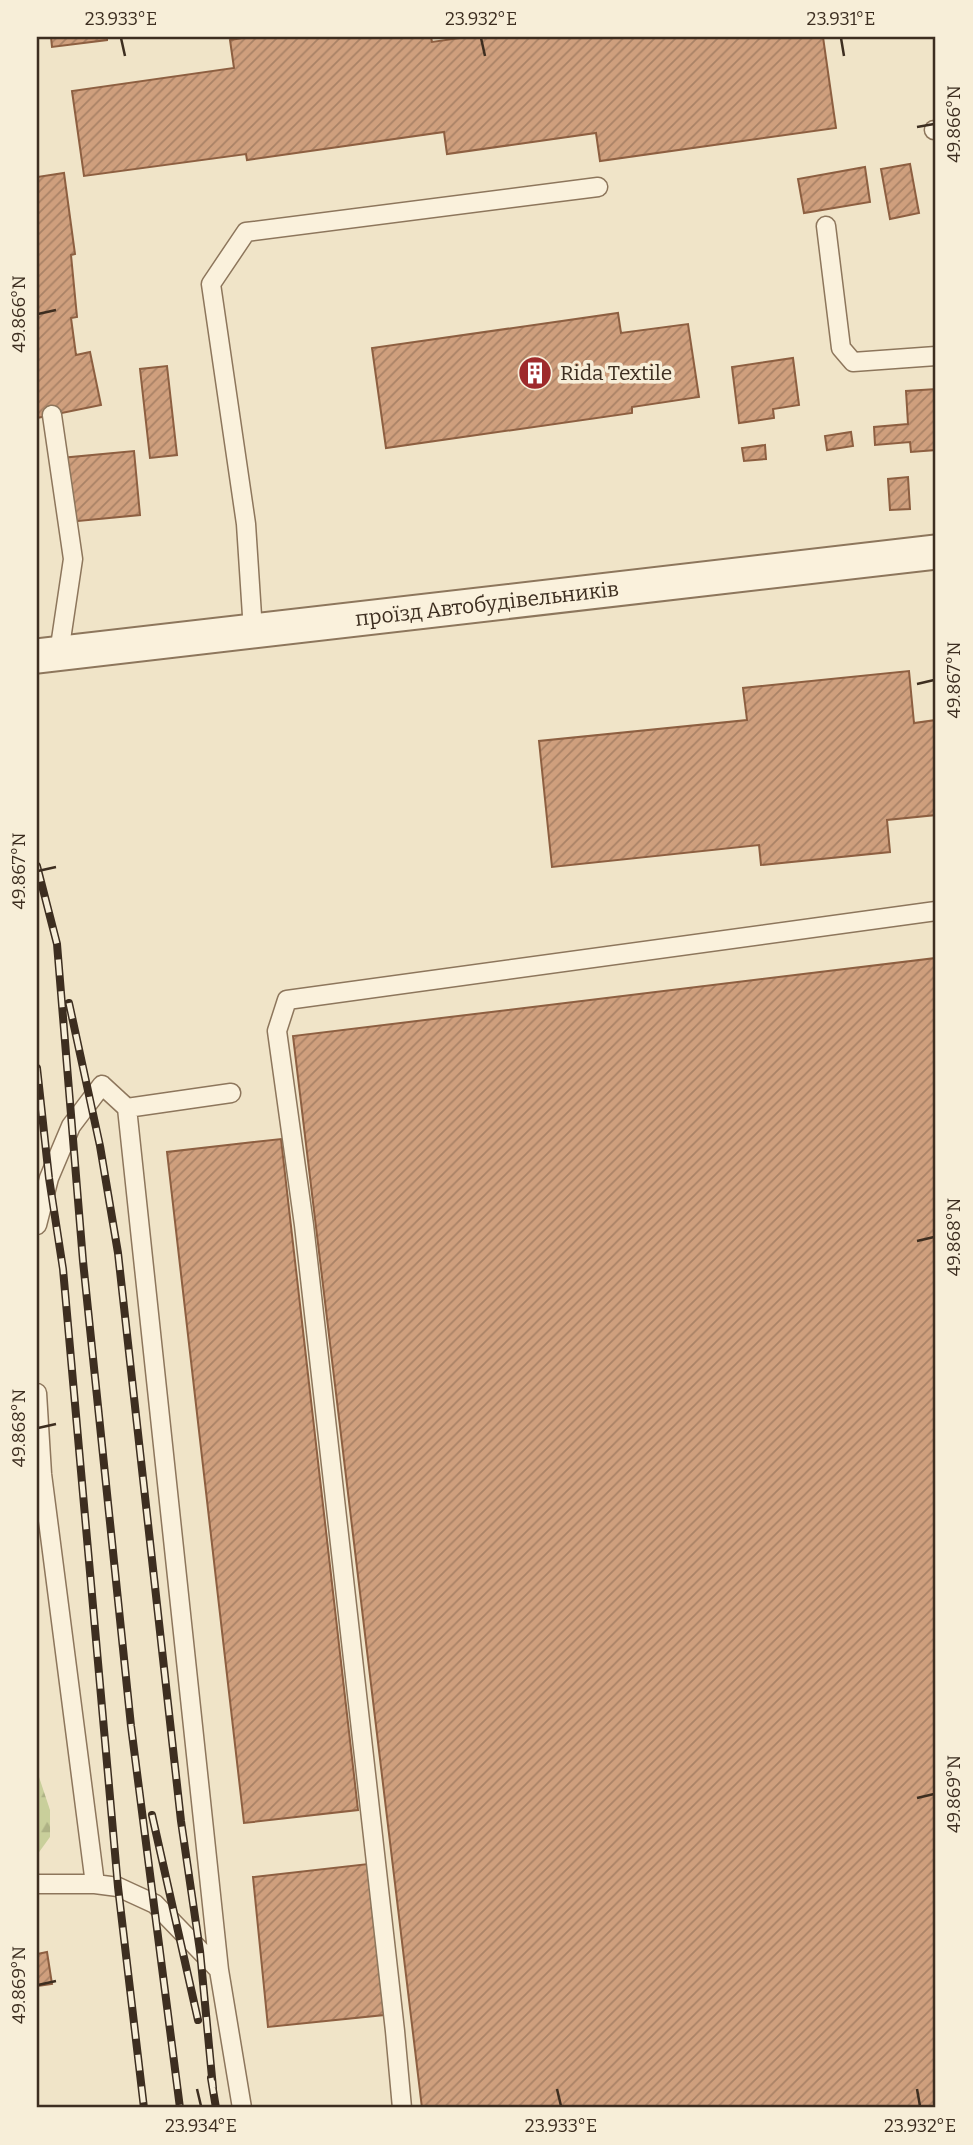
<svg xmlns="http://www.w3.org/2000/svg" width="973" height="2145" viewBox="0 0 973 2145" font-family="Bitter,serif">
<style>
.forest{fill:url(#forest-firs)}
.building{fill:url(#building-hatch);stroke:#8d5f41;stroke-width:2}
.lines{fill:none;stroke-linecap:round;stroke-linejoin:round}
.lane-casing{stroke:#8d765c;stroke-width:21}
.street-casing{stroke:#8d765c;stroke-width:37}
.lane{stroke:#faf1dc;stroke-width:18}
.street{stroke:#faf1dc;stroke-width:33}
.rail-casing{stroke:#3d2e20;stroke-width:8}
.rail{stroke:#f7eed8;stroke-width:5;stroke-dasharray:16;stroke-linecap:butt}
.ticks{fill:none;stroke:#3d2e20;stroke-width:2.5}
.labels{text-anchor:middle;stroke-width:7;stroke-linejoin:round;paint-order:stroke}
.poi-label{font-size:21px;fill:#3d2e20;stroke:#f7eed8;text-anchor:start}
.street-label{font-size:21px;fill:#3d2e20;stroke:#f7eed8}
.neatline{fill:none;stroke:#3d2e20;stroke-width:2.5}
.ticks-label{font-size:18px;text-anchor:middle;fill:#3d2e20}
</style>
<defs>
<pattern id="forest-firs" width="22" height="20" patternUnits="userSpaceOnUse" patternTransform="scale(1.75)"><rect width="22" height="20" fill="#c9cf9b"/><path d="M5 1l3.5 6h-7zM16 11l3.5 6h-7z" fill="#aeb285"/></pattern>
<pattern id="building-hatch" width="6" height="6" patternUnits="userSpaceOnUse" patternTransform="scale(1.75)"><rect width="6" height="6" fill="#cf9f7d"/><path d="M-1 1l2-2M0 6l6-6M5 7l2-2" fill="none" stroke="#a98266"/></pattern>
</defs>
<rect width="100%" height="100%" fill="#f0e4c8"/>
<path class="forest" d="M 37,1771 L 50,1810 L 50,1837 L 37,1855 Z"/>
<path class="building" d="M 51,37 L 107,37 L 107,40 L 52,47 Z
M 249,37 L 431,37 L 432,42 L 467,37 L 823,37 L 836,128 L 600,161 L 596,133 L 447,154 L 444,132 L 247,160 L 246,154 L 84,176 L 72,91 L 234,68 L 230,40 Z
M 910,164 L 919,213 L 890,219 L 881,169 Z
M 865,167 L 870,202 L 804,213 L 798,179 Z
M 64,173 L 75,254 L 71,255 L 77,317 L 71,318 L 76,355 L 90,352 L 101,405 L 37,418 L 37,177 Z
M 618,313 L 621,333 L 688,324 L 699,397 L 632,407 L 632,413 L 386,448 L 372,348 Z
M 793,358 L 799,405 L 773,409 L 774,418 L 739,423 L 732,367 Z
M 167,366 L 177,455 L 150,458 L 140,369 Z
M 936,389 L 936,450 L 911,452 L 910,442 L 875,445 L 874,427 L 908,424 L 906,391 Z
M 851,432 L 853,446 L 827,450 L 825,436 Z
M 765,445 L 766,459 L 744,461 L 742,448 Z
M 134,451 L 140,515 L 68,522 L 61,458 Z
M 908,477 L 910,509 L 890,510 L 888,479 Z
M 909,671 L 914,723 L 936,720 L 936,815 L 887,820 L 890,852 L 761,865 L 759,845 L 552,867 L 539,741 L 747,720 L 743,688 Z
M 936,958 L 936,2108 L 422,2108 L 293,1036 Z
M 281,1139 L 358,1810 L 244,1823 L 167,1152 Z
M 368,1864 L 384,2015 L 268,2027 L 253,1877 Z
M 47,1952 L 52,1984 L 37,1986 L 37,1954 Z"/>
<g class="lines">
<g class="lane-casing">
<path id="lane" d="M 934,130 L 936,130
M 826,226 L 841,348 L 853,362 L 936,356
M 52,415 L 73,559 L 59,653
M 253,631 L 246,524 L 211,284 L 246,232 L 598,187
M 127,1108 L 219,1970
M 37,1225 L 49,1178 L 71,1126 L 102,1085 L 127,1108 L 231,1093
M 37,1393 L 42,1474 L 95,1884 L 118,1887 L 155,1904 L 219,1970 L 242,2108
M 37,1884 L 95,1884
M 402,2108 L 395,2031 L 304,1225 L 277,1031 L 287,1000 L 936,911"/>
</g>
<g class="street-casing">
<g id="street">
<path id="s1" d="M 37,656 L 936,552"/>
</g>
</g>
<use href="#lane" class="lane"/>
<use href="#street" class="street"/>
<g class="rail-casing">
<path id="rail" d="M 37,866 L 57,944 L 83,1261 L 131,1726 L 180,2108
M 69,1003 L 100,1146 L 118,1253 L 181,1821 L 200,1951 L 213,2088
M 37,1068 L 49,1178 L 63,1269 L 118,1887 L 144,2108
M 152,1815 L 198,2020
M 211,2078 L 216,2108"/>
</g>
<use href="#rail" class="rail"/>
</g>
<path class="ticks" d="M 121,38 L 125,56M 481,38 L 485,56M 841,38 L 844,56M 917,127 L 934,124M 38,314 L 56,310M 917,684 L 934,680M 38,871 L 56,867M 917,1241 L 934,1237M 38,1428 L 56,1424M 917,1798 L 934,1794M 38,1985 L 56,1981M 197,2089 L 201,2106M 557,2089 L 561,2106M 917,2089 L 920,2106"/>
<defs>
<g id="building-disc" transform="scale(1.75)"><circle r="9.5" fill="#9e2a2b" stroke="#f7eed8"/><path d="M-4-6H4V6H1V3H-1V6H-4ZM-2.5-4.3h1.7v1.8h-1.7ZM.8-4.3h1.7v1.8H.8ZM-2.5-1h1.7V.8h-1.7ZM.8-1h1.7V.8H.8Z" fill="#fff"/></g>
</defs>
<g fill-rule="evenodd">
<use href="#building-disc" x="535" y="373"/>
</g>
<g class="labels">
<g class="poi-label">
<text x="560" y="380">Rida Textile</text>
</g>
<g class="street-label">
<text dy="7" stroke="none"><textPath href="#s1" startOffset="453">проїзд Автобудівельників</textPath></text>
</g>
</g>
<rect width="973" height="2145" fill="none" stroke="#f7eed8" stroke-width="77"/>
<rect x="38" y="38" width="896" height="2068" class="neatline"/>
<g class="ticks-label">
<text x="121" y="25">23.933°E</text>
<text x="481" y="25">23.932°E</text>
<text x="841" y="25">23.931°E</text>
<text transform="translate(954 124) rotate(-90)" y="6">49.866°N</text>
<text transform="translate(19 314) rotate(-90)" y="6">49.866°N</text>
<text transform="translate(954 680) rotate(-90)" y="6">49.867°N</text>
<text transform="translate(19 871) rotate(-90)" y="6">49.867°N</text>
<text transform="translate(954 1237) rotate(-90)" y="6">49.868°N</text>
<text transform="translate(19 1428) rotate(-90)" y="6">49.868°N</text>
<text transform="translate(954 1794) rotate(-90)" y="6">49.869°N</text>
<text transform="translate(19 1985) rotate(-90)" y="6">49.869°N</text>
<text x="201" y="2132">23.934°E</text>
<text x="561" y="2132">23.933°E</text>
<text x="920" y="2132">23.932°E</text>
</g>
</svg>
